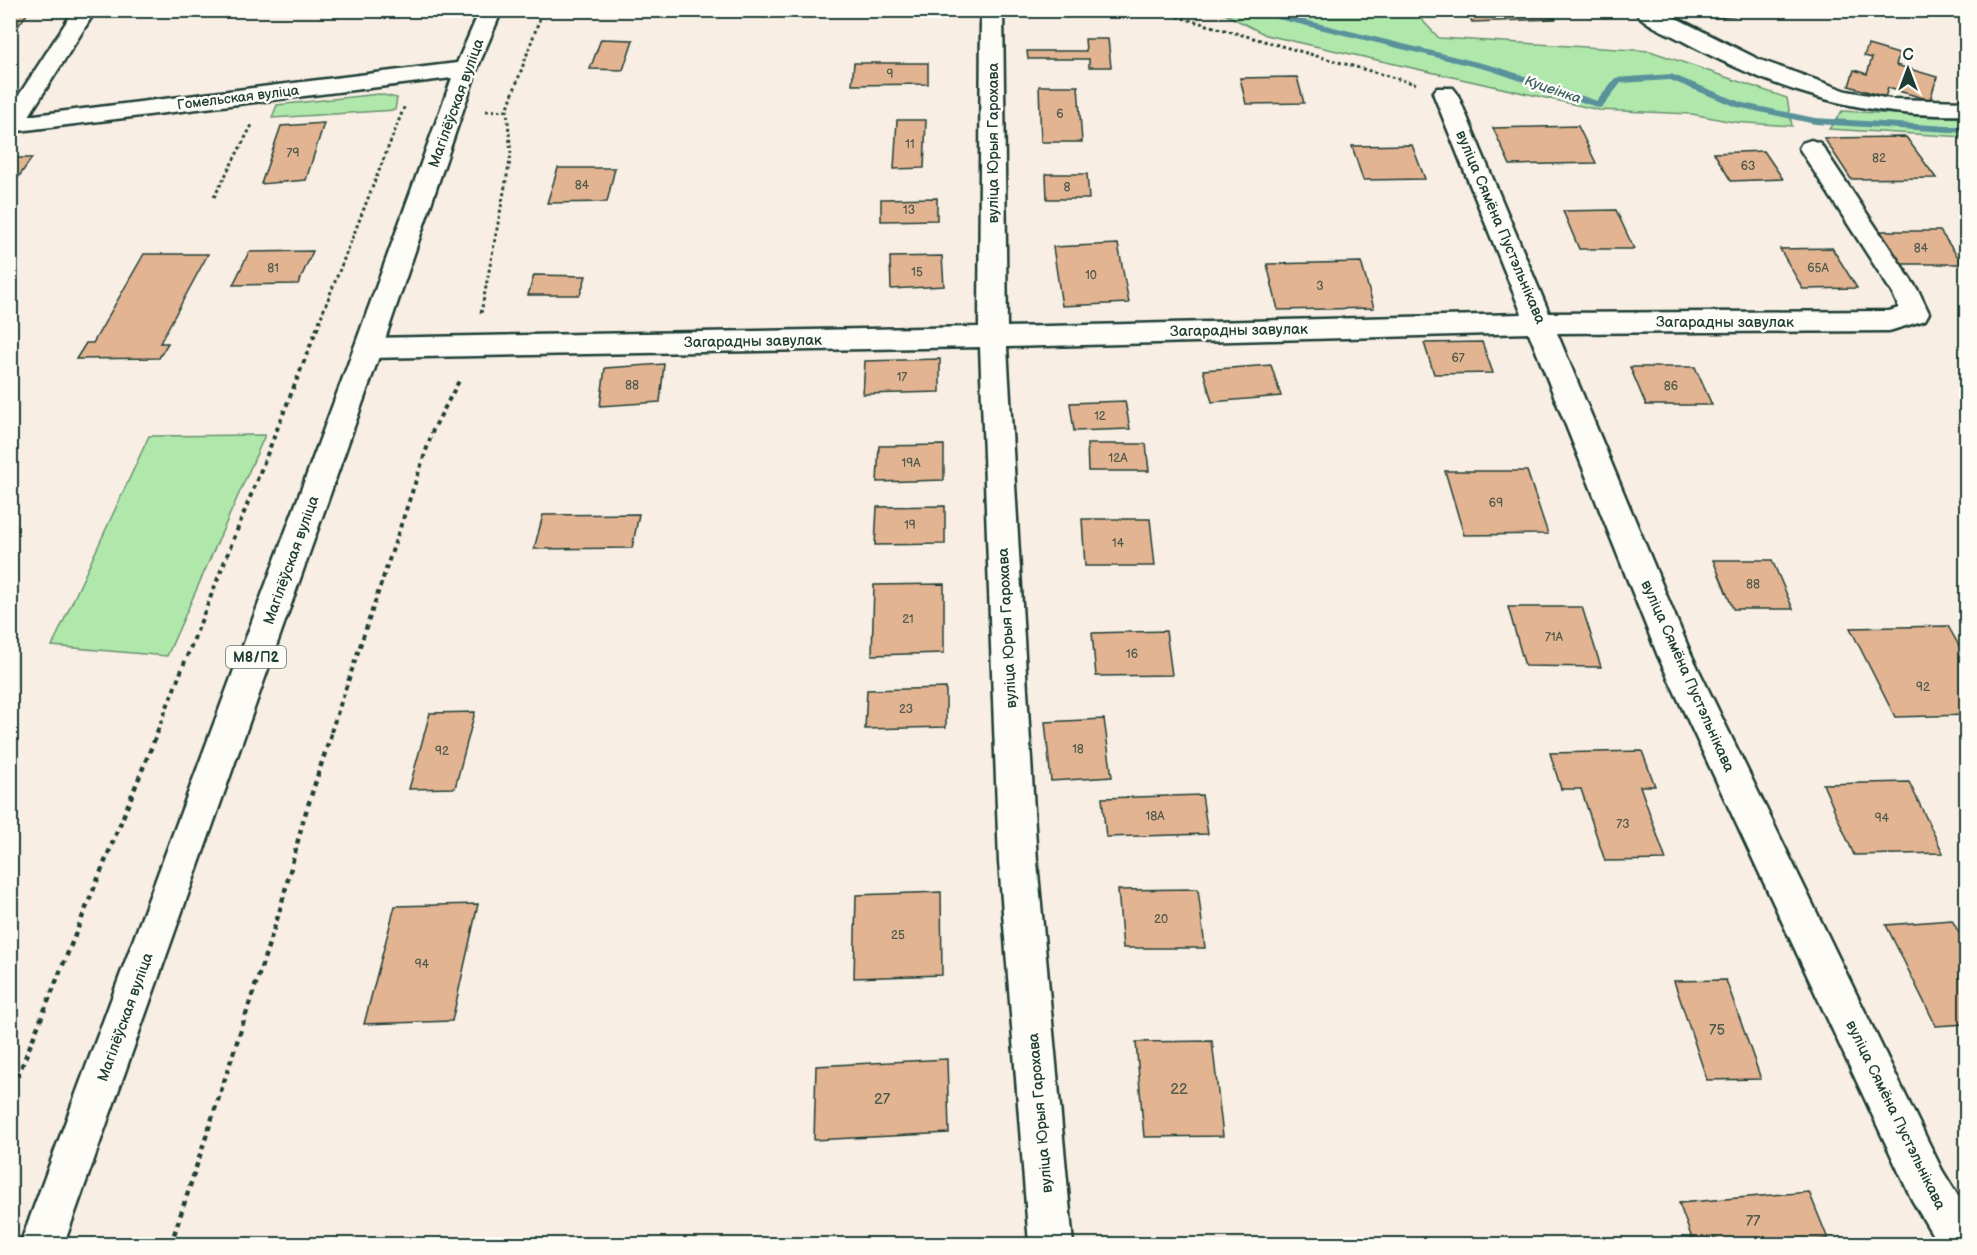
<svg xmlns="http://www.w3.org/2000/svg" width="1977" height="1255" viewBox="0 0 1977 1255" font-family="'Balsamiq Sans',sans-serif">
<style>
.green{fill:#b0e8ac;stroke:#689270;stroke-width:1.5}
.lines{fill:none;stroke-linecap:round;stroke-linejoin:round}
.stream{fill:#5a929c;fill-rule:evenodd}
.building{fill:#e2b492;stroke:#1f3d34;stroke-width:1.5}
.minor-casing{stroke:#1f3d34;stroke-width:5}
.major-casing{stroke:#1f3d34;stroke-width:5}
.path-far2{stroke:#1f3d34;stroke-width:3;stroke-dasharray:3 3;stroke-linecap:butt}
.path-far1{stroke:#1f3d34;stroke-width:4;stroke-dasharray:4.5 4.5;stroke-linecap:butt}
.path{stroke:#1f3d34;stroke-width:4.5;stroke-dasharray:5 5;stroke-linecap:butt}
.minor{fill:#fdfcf7;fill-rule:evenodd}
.major{fill:#fdfcf7;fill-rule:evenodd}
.labels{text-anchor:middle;stroke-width:5;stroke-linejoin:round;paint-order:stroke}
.number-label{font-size:12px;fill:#505b4c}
.far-water-label{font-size:14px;font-style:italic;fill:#386060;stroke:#fdfcf7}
.far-street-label{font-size:14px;fill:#1f3d34;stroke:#fdfcf7}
.shield{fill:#fdfcf7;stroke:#62766e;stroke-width:1.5}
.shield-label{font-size:14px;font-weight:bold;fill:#1f3d34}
.street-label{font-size:15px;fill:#1f3d34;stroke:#fdfcf7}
.near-number-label{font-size:15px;fill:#505b4c}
</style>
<rect width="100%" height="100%" fill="#f8eee3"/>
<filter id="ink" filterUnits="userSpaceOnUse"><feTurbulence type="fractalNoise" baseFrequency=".0167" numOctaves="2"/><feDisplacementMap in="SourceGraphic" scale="12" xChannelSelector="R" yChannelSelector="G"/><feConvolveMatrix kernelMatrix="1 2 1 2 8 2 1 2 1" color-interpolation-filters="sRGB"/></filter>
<g filter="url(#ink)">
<path class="green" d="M 1219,11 L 1382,11 L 1417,15 L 1439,38 L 1650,51 L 1787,98 L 1792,126 L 1733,122 L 1692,114 L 1599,110 L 1266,35 Z
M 379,94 L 397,98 L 395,110 L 272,118 L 277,105 Z
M 1842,111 L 1966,118 L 1966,137 L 1829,129 Z
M 265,435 L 167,656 L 52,646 L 149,436 Z"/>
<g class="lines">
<path class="stream" d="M 1269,10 L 1278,10 L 1280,14 L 1498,67 L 1597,101 L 1615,78 L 1671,74 L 1743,103 L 1815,118 L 1966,127 L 1966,133 L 1815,124 L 1737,107 L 1670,80 L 1621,83 L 1602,107 L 1599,108 L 1492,71 L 1274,18 Z"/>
</g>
<path class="building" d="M 10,10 L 30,10 L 12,34 L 10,34 Z
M 1466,10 L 1550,10 L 1555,19 L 1472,22 Z
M 1707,10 L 1755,10 L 1757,13 L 1713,18 Z
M 601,39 L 633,40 L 623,70 L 590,69 Z
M 1085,39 L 1108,39 L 1111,67 L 1089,67 L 1089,59 L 1028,59 L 1027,51 L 1086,51 Z
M 1868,45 L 1899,54 L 1896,65 L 1937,77 L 1930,100 L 1888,88 L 1885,97 L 1849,86 L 1854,70 L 1867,74 L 1872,58 L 1864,56 Z
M 854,63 L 928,63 L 928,84 L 852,85 Z
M 1297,77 L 1304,103 L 1246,104 L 1240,78 Z
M 1039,86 L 1078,86 L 1082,142 L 1041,142 Z
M 897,120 L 926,120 L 924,168 L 894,169 Z
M 324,123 L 306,180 L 261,184 L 281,126 Z
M 1578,126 L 1596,163 L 1510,165 L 1493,128 Z
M 1906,137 L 1936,178 L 1851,179 L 1824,138 Z
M 1412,145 L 1425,179 L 1363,180 L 1352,146 Z
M 1764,151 L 1783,179 L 1731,181 L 1714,153 Z
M 10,158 L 32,158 L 13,185 L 10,185 Z
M 558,168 L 615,168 L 607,202 L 547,203 Z
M 1046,174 L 1087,174 L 1089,199 L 1047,199 Z
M 937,198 L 937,220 L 881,221 L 881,199 Z
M 1616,210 L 1634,249 L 1579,249 L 1563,211 Z
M 1880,231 L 1940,231 L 1963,264 L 1902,264 Z
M 1118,244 L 1129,303 L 1062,306 L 1053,247 Z
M 1832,248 L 1857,288 L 1803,289 L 1780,249 Z
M 313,251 L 298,284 L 233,285 L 249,252 Z
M 144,254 L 208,254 L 160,343 L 168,343 L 159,358 L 76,359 L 86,343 L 93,343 Z
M 942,256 L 944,286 L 891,289 L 890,257 Z
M 1361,262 L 1374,308 L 1278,310 L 1267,264 Z
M 534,275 L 586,276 L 580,295 L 528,295 Z
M 1482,342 L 1493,373 L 1434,374 L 1424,343 Z
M 940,359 L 940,392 L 863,394 L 865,361 Z
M 664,364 L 660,402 L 600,406 L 605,368 Z
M 1271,365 L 1281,396 L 1212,402 L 1203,370 Z
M 1630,367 L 1695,367 L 1712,405 L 1646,405 Z
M 1125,401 L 1130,429 L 1074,431 L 1070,403 Z
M 1087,444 L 1146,444 L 1149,471 L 1088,471 Z
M 944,445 L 944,480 L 877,482 L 879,446 Z
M 1445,471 L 1527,471 L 1548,534 L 1464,535 Z
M 945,506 L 945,544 L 875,545 L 877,507 Z
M 639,514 L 632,548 L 534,549 L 543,515 Z
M 1082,519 L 1150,519 L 1155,566 L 1085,566 Z
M 1713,560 L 1772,560 L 1793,609 L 1733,609 Z
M 944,584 L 944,653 L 872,655 L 874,585 Z
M 1508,607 L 1582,607 L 1601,667 L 1525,666 Z
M 1948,626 L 1966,658 L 1966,715 L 1895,717 L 1850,628 Z
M 1166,631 L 1172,675 L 1096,676 L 1092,633 Z
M 946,688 L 946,727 L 865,729 L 867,690 Z
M 475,712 L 455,788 L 409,789 L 430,713 Z
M 1104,719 L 1112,777 L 1051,781 L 1045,722 Z
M 1642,751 L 1655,786 L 1640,786 L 1666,860 L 1605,861 L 1581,789 L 1561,789 L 1550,753 Z
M 1909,782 L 1943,853 L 1854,855 L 1823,784 Z
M 1202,795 L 1208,834 L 1106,837 L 1102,798 Z
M 1198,889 L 1205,948 L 1123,948 L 1118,890 Z
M 941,892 L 942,975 L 854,978 L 856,895 Z
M 478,904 L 452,1021 L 364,1024 L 395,906 Z
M 1952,920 L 1966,946 L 1966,1024 L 1936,1026 L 1886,925 Z
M 1726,980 L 1761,1079 L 1707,1080 L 1674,981 Z
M 1212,1041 L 1223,1136 L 1144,1137 L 1136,1042 Z
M 947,1059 L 949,1133 L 814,1140 L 816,1066 Z
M 1809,1192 L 1828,1239 L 1769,1244 L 1694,1244 L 1679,1203 Z"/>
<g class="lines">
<g class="minor-casing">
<path id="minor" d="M 74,10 L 96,10 L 20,130 L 10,132 L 10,109 Z
M 981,10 L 1003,10 L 1007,327 L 1522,314 L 1433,93 L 1437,88 L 1453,88 L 1457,93 L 1549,313 L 1889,311 L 1899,308 L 1893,294 L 1799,148 L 1802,143 L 1811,140 L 1820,143 L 1919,292 L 1929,313 L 1925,320 L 1889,331 L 1557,333 L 1691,654 L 1942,1170 L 1966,1209 L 1966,1244 L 1938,1244 L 1912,1200 L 1658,656 L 1529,333 L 1007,347 L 1037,862 L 1073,1244 L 1029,1244 L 999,862 L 980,347 L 368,358 L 358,355 L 354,348 L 358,341 L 368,338 L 979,327 Z
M 1634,10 L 1660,10 L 1760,60 L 1847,91 L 1890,99 L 1966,101 L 1966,115 C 1860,118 1773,90 1679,39 C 1666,32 1643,24 1634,10 Z"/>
</g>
<g class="major-casing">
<path id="major" d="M 480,10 L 502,10 L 477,69 L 382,348 L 64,1244 L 20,1244 L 354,348 L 452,78 L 10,132 L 10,118 L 457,63 Z"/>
</g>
<path class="path-far2" d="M 1154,10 L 1416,84
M 486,111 L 507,110
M 214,197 L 252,125
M 481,313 L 511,155 L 507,110 L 540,18 L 548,10
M 319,322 L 405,105"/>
<path class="path-far1" d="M 157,732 L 320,321
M 331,732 L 433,430 L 460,379"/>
<path class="path" d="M 10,1095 L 158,731
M 171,1244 L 280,910 L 303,821 L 332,731"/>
<use href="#minor" class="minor"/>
<use href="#major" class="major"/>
</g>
</g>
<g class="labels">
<g class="number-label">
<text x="890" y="78">9</text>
<text x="1060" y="118">6</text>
<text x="910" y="148">11</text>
<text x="293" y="157">79</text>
<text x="1879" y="162">82</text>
<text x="1748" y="170">63</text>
<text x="582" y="189">84</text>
<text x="1067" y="191">8</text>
<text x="909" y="214">13</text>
<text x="1921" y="252">84</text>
<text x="273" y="272">81</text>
<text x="1818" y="272">65А</text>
<text x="917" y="276">15</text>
<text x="1091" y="279">10</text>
<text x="1320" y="290">3</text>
<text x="1458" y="362">67</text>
<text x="902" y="381">17</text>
<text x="632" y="389">88</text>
<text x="1671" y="390">86</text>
<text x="1100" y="420">12</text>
<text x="1118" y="462">12А</text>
<text x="911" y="467">19А</text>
<text x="1496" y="507">69</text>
<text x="910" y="529">19</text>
<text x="1118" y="547">14</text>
<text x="1753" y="588">88</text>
<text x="908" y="623">21</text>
<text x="1554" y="641">71А</text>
<text x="1132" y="658">16</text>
<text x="1923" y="691">92</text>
<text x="906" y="713">23</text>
<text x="1078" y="753">18</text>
<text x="442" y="755">92</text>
<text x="1155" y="820">18А</text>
<text x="1882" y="822">94</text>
<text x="1623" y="828">73</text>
<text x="1161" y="923">20</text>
<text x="898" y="939">25</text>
<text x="422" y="968">94</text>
</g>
<g class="far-water-label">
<text transform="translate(1553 89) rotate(19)" y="5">Куцеінка</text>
</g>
<g class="far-street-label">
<text transform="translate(238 97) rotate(-7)" y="5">Гомельская вуліца</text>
</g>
<rect class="shield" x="226" y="646" width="60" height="22" rx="4.5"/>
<g class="shield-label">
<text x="256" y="662">М8/П2</text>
</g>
<g class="street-label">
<text transform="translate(456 103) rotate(-70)" y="5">Магілёўская вуліца</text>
<text transform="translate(993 143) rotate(-90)" y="5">вуліца Юрыя Гарохава</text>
<text transform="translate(1501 227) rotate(67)" y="5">вуліца Сямёна Пустэльнікава</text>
<text x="1725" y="327">Загарадны завулак</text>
<text transform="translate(1239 330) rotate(-1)" y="5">Загарадны завулак</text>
<text transform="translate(753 341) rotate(-1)" y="5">Загарадны завулак</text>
<text transform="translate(291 560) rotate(-70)" y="5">Магілёўская вуліца</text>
<text transform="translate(1007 628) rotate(-93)" y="5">вуліца Юрыя Гарохава</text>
<text transform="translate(1688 676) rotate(66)" y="5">вуліца Сямёна Пустэльнікава</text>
<text transform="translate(125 1017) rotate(-70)" y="5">Магілёўская вуліца</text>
<text transform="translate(1040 1113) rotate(-95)" y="5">вуліца Юрыя Гарохава</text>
<text transform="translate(1896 1115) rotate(64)" y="5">вуліца Сямёна Пустэльнікава</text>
</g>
<g class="near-number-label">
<text x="1717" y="1035">75</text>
<text x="1179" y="1094">22</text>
<text x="882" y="1104">27</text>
<text x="1753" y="1226">77</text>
</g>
</g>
<rect width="1977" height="1255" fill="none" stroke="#fdfcf7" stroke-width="36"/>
<rect x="18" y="18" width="1941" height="1219" fill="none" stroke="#1f3d34" stroke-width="2" filter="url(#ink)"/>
<g transform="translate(1908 69)" stroke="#fdfcf7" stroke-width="4.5" paint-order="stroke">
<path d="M0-4.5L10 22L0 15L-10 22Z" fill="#1f3d34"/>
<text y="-9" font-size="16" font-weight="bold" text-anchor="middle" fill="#1f3d34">С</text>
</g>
</svg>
